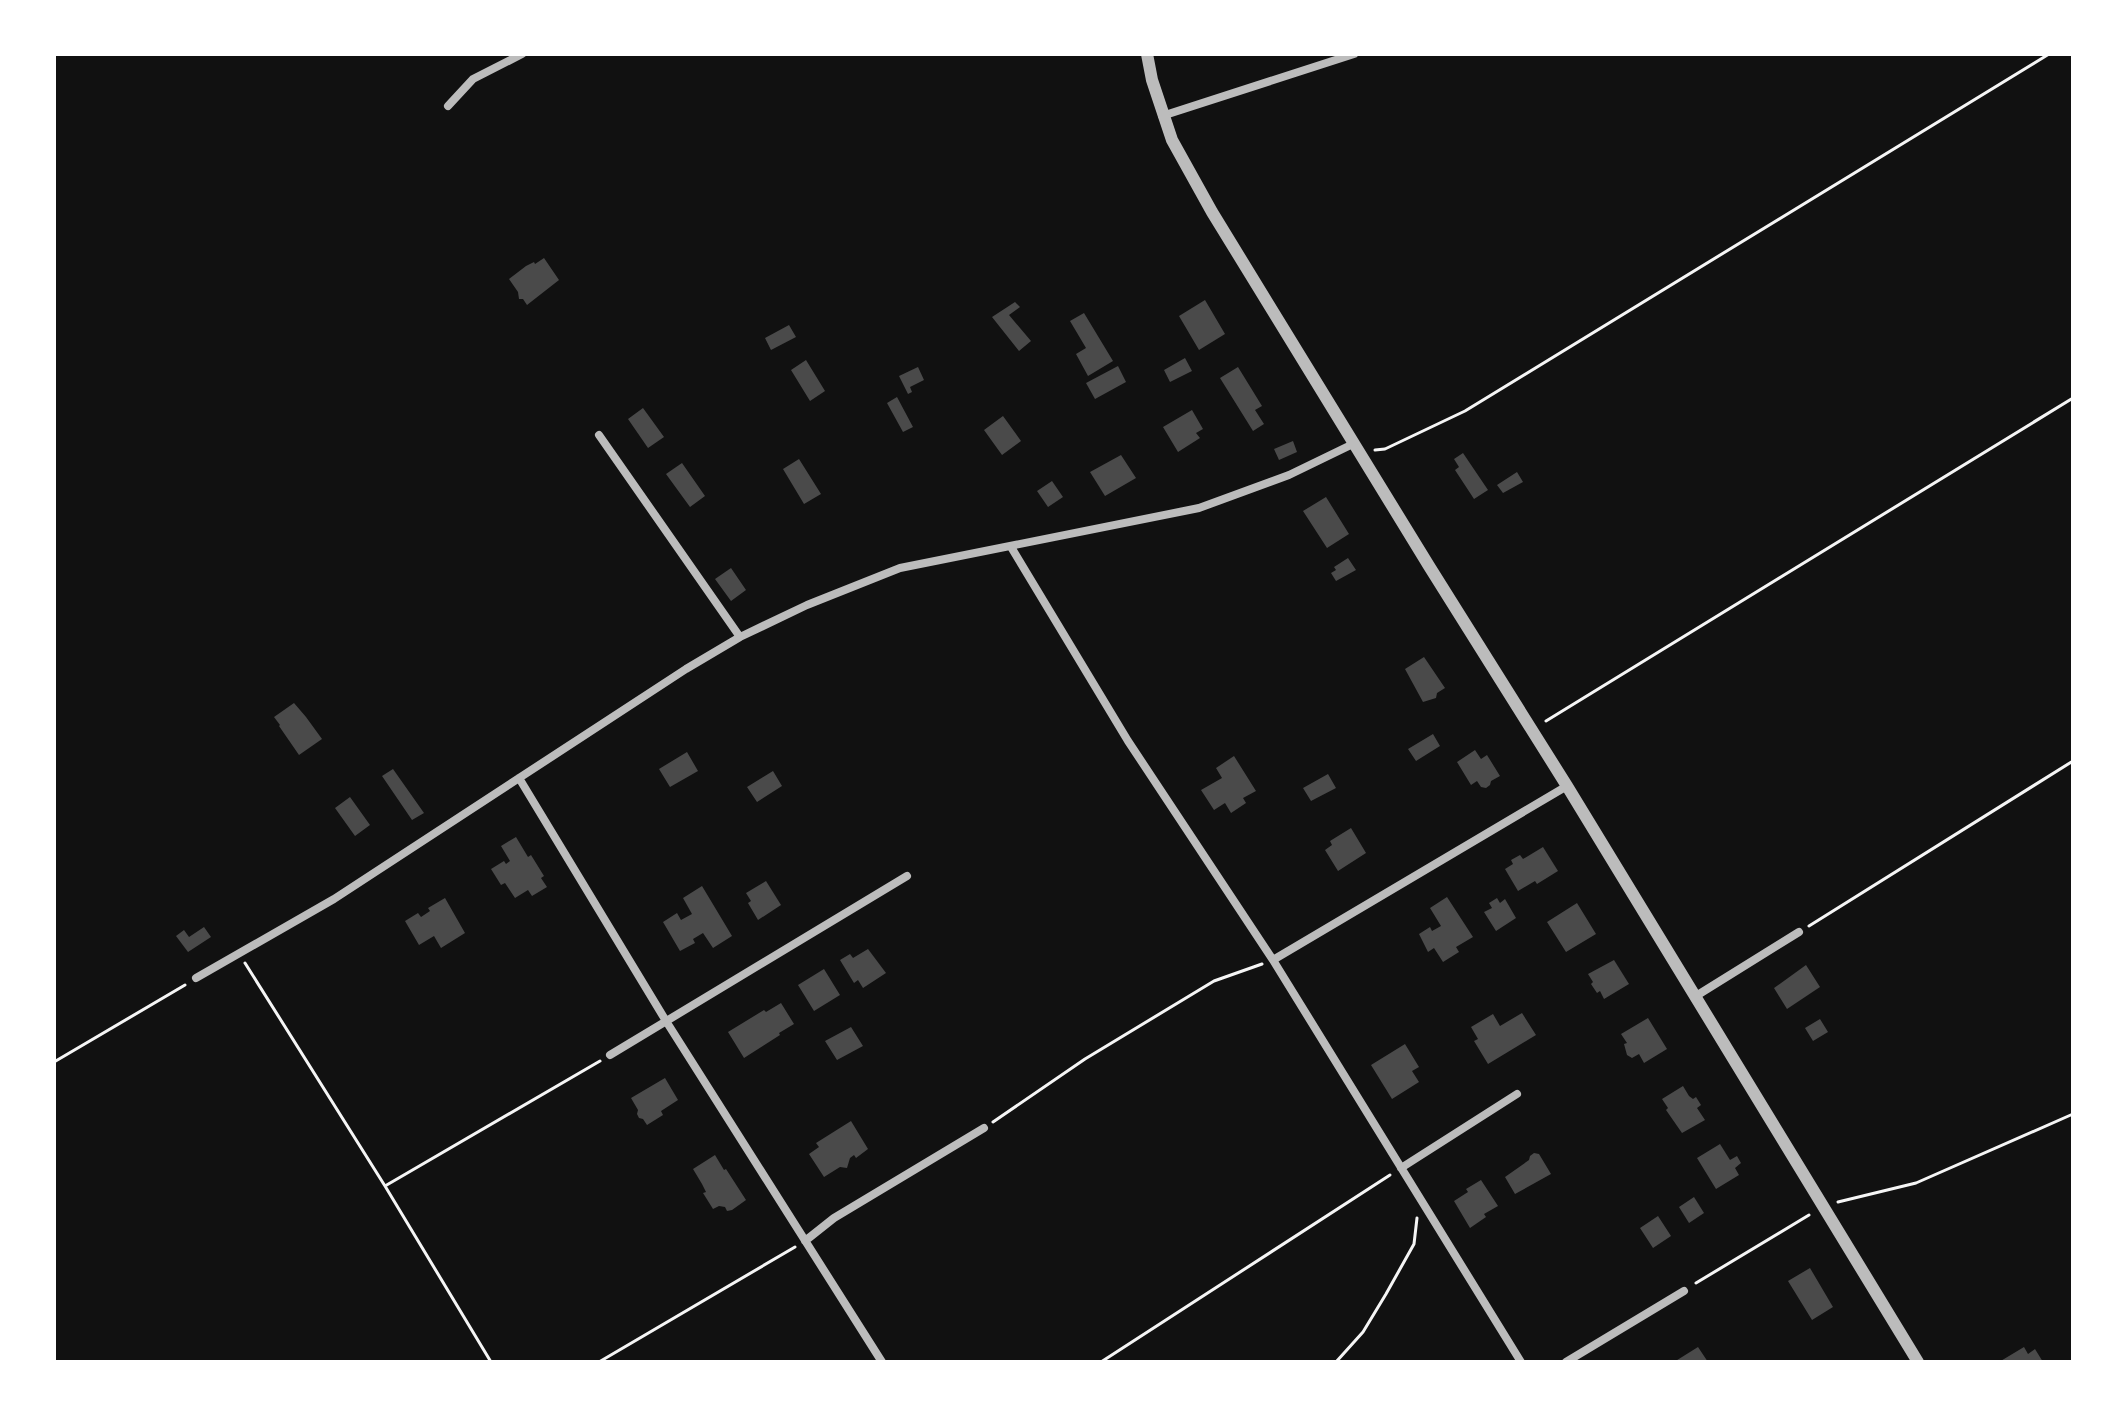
<svg xmlns="http://www.w3.org/2000/svg" width="2127" height="1416" viewBox="0 0 2127 1416" font-family="'Noto Sans',sans-serif">
<style>
.building{fill:#4a4a4a}
.lines{fill:none;stroke-linecap:round;stroke-linejoin:round}
.path{stroke:#f5f5f5;stroke-width:3}
.minor{stroke:#bcbcbc;stroke-width:8}
.tertiary{stroke:#bcbcbc;stroke-width:12}
</style>
<rect width="100%" height="100%" fill="#111"/>
<path class="building" d="M 544,258 L 559,280 L 527,305 L 523,299 L 519,299 L 518,292 L 509,279 L 526,266 L 534,262 L 535,264 Z
M 1205,300 L 1225,334 L 1199,350 L 1179,316 Z
M 1015,302 L 1020,307 L 1009,315 L 1031,341 L 1019,351 L 992,317 Z
M 1084,313 L 1113,361 L 1088,376 L 1076,354 L 1086,348 L 1070,321 Z
M 789,325 L 796,337 L 771,350 L 765,338 Z
M 1185,358 L 1192,371 L 1170,382 L 1164,370 Z
M 806,360 L 825,391 L 810,401 L 791,370 Z
M 1118,366 L 1126,382 L 1095,399 L 1086,383 Z
M 918,367 L 924,380 L 910,387 L 912,392 L 908,394 L 899,376 Z
M 1238,367 L 1262,406 L 1255,410 L 1264,424 L 1253,431 L 1220,378 Z
M 897,397 L 913,427 L 903,432 L 887,403 Z
M 643,408 L 664,437 L 648,448 L 628,419 Z
M 1192,410 L 1203,429 L 1196,433 L 1200,438 L 1178,452 L 1163,427 Z
M 1003,416 L 1021,441 L 1002,455 L 984,430 Z
M 1293,441 L 1297,452 L 1279,460 L 1274,449 Z
M 1463,453 L 1488,490 L 1474,499 L 1455,470 L 1459,467 L 1454,459 Z
M 1121,455 L 1136,478 L 1105,496 L 1090,472 Z
M 799,459 L 821,494 L 804,504 L 783,469 Z
M 682,463 L 705,496 L 690,507 L 666,474 Z
M 1517,472 L 1523,482 L 1503,493 L 1497,485 Z
M 1052,481 L 1063,497 L 1048,507 L 1037,491 Z
M 1326,497 L 1349,534 L 1327,548 L 1303,511 Z
M 1348,558 L 1356,570 L 1336,581 L 1331,573 L 1336,570 L 1334,567 Z
M 731,568 L 746,590 L 731,601 L 715,579 Z
M 1424,657 L 1445,688 L 1437,693 L 1436,698 L 1423,702 L 1405,669 Z
M 294,703 L 306,717 L 322,739 L 299,755 L 279,726 L 280,725 L 274,717 Z
M 1433,734 L 1440,746 L 1416,761 L 1408,749 Z
M 1475,750 L 1481,759 L 1487,755 L 1500,776 L 1491,781 L 1490,785 L 1486,788 L 1481,787 L 1477,781 L 1471,785 L 1457,762 Z
M 687,752 L 698,771 L 670,787 L 659,769 Z
M 1234,756 L 1256,791 L 1243,798 L 1246,803 L 1231,813 L 1225,803 L 1214,810 L 1201,790 L 1222,778 L 1216,768 Z
M 393,769 L 424,813 L 412,820 L 382,776 Z
M 773,771 L 782,786 L 757,802 L 747,787 Z
M 1328,774 L 1336,788 L 1311,801 L 1303,788 Z
M 350,797 L 370,825 L 355,836 L 335,808 Z
M 1351,828 L 1366,853 L 1338,871 L 1325,850 L 1332,845 L 1330,841 Z
M 516,837 L 528,857 L 531,855 L 544,876 L 541,878 L 547,887 L 532,896 L 528,890 L 515,898 L 505,883 L 501,885 L 491,869 L 504,861 L 506,864 L 510,861 L 501,846 Z
M 1543,847 L 1558,871 L 1537,884 L 1535,881 L 1518,891 L 1505,869 L 1513,864 L 1511,860 L 1520,855 L 1523,859 Z
M 766,881 L 781,905 L 758,920 L 748,903 L 751,901 L 746,893 Z
M 702,886 L 732,936 L 713,948 L 703,933 L 693,939 L 695,943 L 680,951 L 663,922 L 677,913 L 681,920 L 692,914 L 683,898 Z
M 1447,897 L 1473,937 L 1456,947 L 1459,952 L 1443,962 L 1434,948 L 1428,952 L 1419,934 L 1430,927 L 1432,931 L 1441,926 L 1430,908 Z
M 445,898 L 465,933 L 441,948 L 434,936 L 419,945 L 405,921 L 418,913 L 421,917 L 430,911 L 428,908 Z
M 1497,898 L 1500,903 L 1505,899 L 1516,918 L 1496,931 L 1484,912 L 1492,908 L 1489,903 Z
M 1577,903 L 1596,934 L 1566,952 L 1547,922 Z
M 204,927 L 211,937 L 188,952 L 176,936 L 184,930 L 189,937 Z
M 868,949 L 886,973 L 863,988 L 858,980 L 854,983 L 840,960 L 850,954 L 853,958 Z
M 1614,960 L 1629,984 L 1604,999 L 1600,991 L 1597,993 L 1591,984 L 1593,982 L 1588,974 Z
M 1806,965 L 1820,987 L 1787,1009 L 1774,988 Z
M 824,969 L 840,995 L 814,1011 L 798,985 Z
M 781,1003 L 794,1024 L 779,1033 L 780,1035 L 744,1058 L 728,1032 L 764,1010 L 766,1012 Z
M 1522,1013 L 1536,1035 L 1488,1064 L 1474,1041 L 1478,1039 L 1471,1027 L 1493,1014 L 1500,1026 Z
M 1648,1018 L 1667,1049 L 1644,1063 L 1639,1054 L 1632,1058 L 1627,1055 L 1624,1044 L 1627,1043 L 1621,1034 Z
M 1820,1019 L 1828,1032 L 1813,1041 L 1805,1028 Z
M 851,1027 L 863,1046 L 837,1060 L 825,1041 Z
M 1405,1044 L 1419,1067 L 1412,1071 L 1419,1082 L 1392,1099 L 1371,1065 Z
M 665,1078 L 678,1100 L 661,1111 L 663,1115 L 647,1125 L 643,1119 L 639,1118 L 637,1114 L 638,1110 L 631,1098 Z
M 1683,1086 L 1689,1096 L 1693,1099 L 1696,1097 L 1701,1105 L 1697,1108 L 1705,1120 L 1682,1133 L 1666,1110 L 1668,1108 L 1662,1099 Z
M 851,1121 L 868,1149 L 856,1158 L 854,1155 L 850,1158 L 847,1168 L 840,1167 L 824,1177 L 809,1154 L 819,1147 L 816,1143 Z
M 1720,1144 L 1730,1160 L 1737,1156 L 1741,1163 L 1735,1168 L 1739,1175 L 1716,1189 L 1697,1158 Z
M 1534,1153 L 1539,1154 L 1551,1174 L 1515,1194 L 1505,1177 L 1529,1160 L 1530,1156 Z
M 715,1155 L 724,1170 L 726,1169 L 746,1200 L 732,1210 L 727,1211 L 725,1207 L 719,1206 L 713,1209 L 703,1193 L 706,1192 L 702,1184 L 693,1169 Z
M 1481,1180 L 1498,1206 L 1484,1214 L 1486,1217 L 1470,1228 L 1454,1201 L 1468,1192 L 1466,1189 Z
M 1694,1197 L 1704,1213 L 1689,1223 L 1679,1207 Z
M 1658,1216 L 1671,1236 L 1653,1248 L 1640,1228 Z
M 1810,1268 L 1833,1307 L 1812,1320 L 1788,1281 Z
M 1698,1347 L 1708,1362 L 1674,1362 Z
M 2024,1347 L 2028,1354 L 2035,1349 L 2043,1362 L 1999,1362 Z"/>
<g class="lines">
<path class="path" d="M 1375,450 L 1385,449 L 1465,411 L 2049,54
M 1546,721 L 2073,398
M 1809,926 L 2073,761
M 245,963 L 385,1186 L 491,1362
M 54,1062 L 185,985
M 993,1122 L 1085,1059 L 1214,981 L 1262,964
M 385,1186 L 600,1061
M 1838,1202 L 1916,1183 L 2073,1114
M 1696,1283 L 1809,1215
M 599,1362 L 795,1247
M 1101,1362 L 1390,1175
M 1336,1362 L 1363,1332 L 1386,1294 L 1414,1244 L 1417,1218"/>
<path class="minor" d="M 448,106 L 473,79 L 522,54
M 1162,116 L 1354,54
M 599,435 L 740,637
M 1011,547 L 1128,741 L 1273,960 L 1521,1362
M 519,778 L 666,1021 L 882,1362
M 1273,960 L 1567,786
M 196,978 L 334,899 L 686,669 L 740,637 L 807,605 L 900,568 L 1199,508 L 1289,475 L 1355,443
M 1696,996 L 1799,932
M 610,1055 L 907,876
M 1401,1168 L 1517,1094
M 805,1241 L 834,1218 L 984,1128
M 1566,1362 L 1684,1291"/>
<path class="tertiary" d="M 1147,54 L 1152,80 L 1172,140 L 1212,212 L 1429,566 L 1567,786 L 1918,1362"/>
</g>
<rect width="2127" height="1416" fill="none" stroke="#ffffff" stroke-width="112"/>
</svg>
